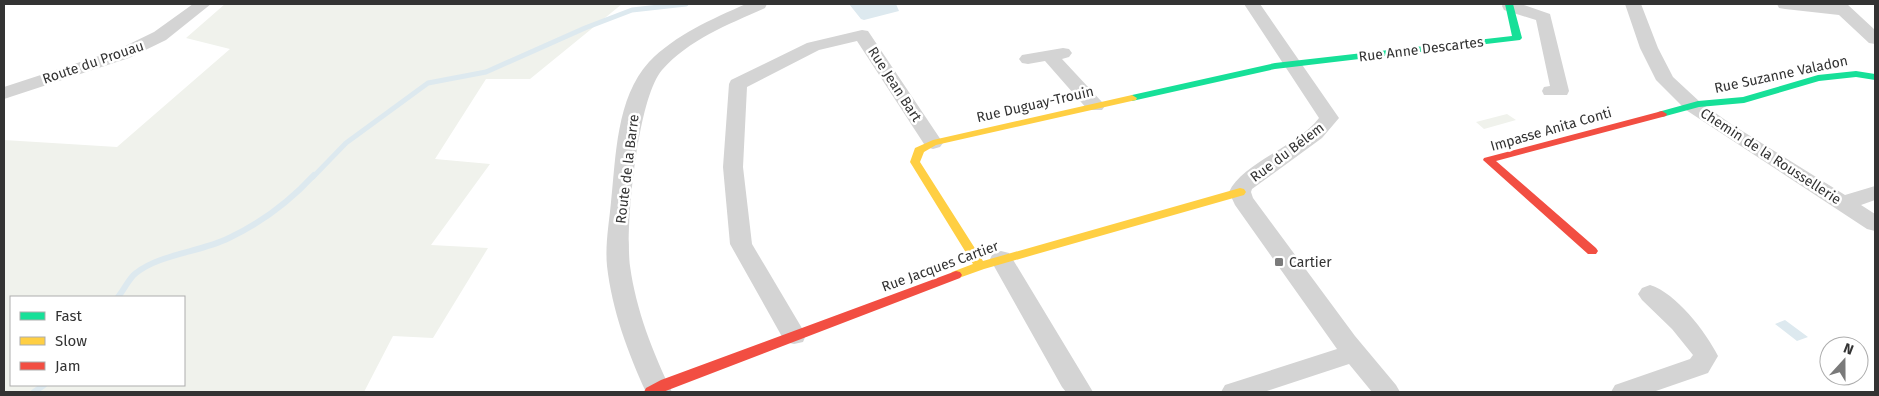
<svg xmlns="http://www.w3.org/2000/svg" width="1879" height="396" viewBox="0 0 1879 396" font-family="'Fira Sans',sans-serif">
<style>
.green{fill:#f0f2ec;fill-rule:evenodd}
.water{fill:#dde9ef}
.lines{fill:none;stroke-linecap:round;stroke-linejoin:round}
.stream-far1{stroke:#dde9ef;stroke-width:5}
.stream{stroke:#dde9ef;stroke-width:6}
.street{fill:#d4d4d4;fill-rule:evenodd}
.fast{fill:#16e098;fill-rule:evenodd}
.slow{fill:#ffcf43;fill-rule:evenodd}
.jam{fill:#f24e42;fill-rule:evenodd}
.poi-dot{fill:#7a7a7a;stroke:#fff;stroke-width:2}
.labels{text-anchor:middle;stroke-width:5;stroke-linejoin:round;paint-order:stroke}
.street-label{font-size:14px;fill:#333;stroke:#fff}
.poi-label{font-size:14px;fill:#333;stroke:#fff;text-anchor:start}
</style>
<rect width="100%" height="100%" fill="#fff"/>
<path class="green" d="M 225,4 L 622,4 L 530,79 L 486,79 L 435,159 L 490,164 L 431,245 L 488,248 L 433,338 L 393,336 L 364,392 L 4,392 L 4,140 L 117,147 L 230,49 L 186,38 ZM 11,297 L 184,297 L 184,385 L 11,385 Z
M 1507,114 L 1516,120 L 1484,129 L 1476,122 Z"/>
<path class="water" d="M 849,4 L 896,4 L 899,11 L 864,20 L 861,19 Z
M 1785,320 L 1808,337 L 1797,341 L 1775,324 Z"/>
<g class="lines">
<path class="stream-far1" d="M 313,177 L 346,143 L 428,83 L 486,72 L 585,28 L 632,10 L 686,4"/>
<path class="stream" d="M 118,297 C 124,290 129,278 136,273 C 160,254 201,252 229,238 C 261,223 290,201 314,175
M 34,392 L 44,385"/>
<path class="street" d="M 193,4 L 211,4 L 166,40 L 129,58 L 4,99 L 4,87 L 117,50 L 154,32 Z
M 746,4 L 767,4 L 765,8 C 729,24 688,40 662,70 C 637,99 625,229 630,266 C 636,310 653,353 672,392 L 646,392 C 628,353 612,310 607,266 C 605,244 609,224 611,202 C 616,157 616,98 649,62 C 675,35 712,19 746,4 Z
M 1244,4 L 1260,4 L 1339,118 L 1322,138 L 1252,189 L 1251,192 L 1253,198 L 1355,336 L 1396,385 L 1400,392 L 1372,392 L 1349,364 L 1264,392 L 1221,392 L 1225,385 L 1337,349 L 1235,205 L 1229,192 C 1242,163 1298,146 1319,118 Z
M 1503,4 L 1521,4 L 1550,14 L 1569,91 L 1567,95 L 1544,95 L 1542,91 L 1544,87 L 1550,86 L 1536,20 L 1504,10 L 1502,6 Z
M 1625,4 L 1641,4 L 1658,48 L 1673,77 L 1700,102 L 1731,124 L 1845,195 L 1875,186 L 1875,200 L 1861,205 L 1875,214 L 1875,231 L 1867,229 L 1686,110 L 1656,80 L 1640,48 Z
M 1777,4 L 1847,4 L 1875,30 L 1875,44 L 1869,43 L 1839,15 L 1785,9 L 1779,8 Z
M 862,30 L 868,31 L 943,143 L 940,147 L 933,149 L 926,147 L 857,41 L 819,50 L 747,87 L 743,167 L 752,244 L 806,335 L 803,342 L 794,344 L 785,342 L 730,244 L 723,167 L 729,84 L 731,80 L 807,43 Z
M 1063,48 L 1069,49 L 1072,53 L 1069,57 L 1062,59 L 1102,102 L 1105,106 L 1102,110 L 1088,110 L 1045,61 L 1028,64 L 1022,63 L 1019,59 L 1022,55 Z
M 1001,251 L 1009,253 L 1093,392 L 1066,392 L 1062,387 L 990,259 L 993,253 Z
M 1650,285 C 1676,293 1706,332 1718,356 L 1708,373 L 1653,392 L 1611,392 L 1615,385 L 1690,359 L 1693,355 L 1672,329 L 1642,300 L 1638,294 L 1642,288 Z"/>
<path class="fast" d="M 1505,4 L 1513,4 L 1522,38 L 1520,40 L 1275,69 L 1132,101 L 1127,98 L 1132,95 L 1275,63 L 1512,36 Z
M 1856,71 L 1875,74 L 1875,80 L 1856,77 L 1819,81 L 1744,103 L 1699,107 L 1662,117 L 1657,114 L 1658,112 L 1698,101 L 1743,97 L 1818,75 Z"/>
<path class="slow" d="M 1132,95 L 1137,98 L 1136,100 L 936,145 L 924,152 L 920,162 L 983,261 L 1240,188 L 1244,189 L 1246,192 L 1244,195 L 984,269 L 956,279 L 952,278 L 950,275 L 952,272 L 973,264 L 910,162 L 915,148 L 933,140 Z"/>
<path class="jam" d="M 1662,111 L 1667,114 L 1666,116 L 1496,161 L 1596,248 L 1598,251 L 1596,254 L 1588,254 L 1483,160 L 1484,158 Z
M 956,271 L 960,272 L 962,275 L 960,278 L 663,392 L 644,392 L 646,388 L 661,380 Z"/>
</g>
<rect class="poi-dot" x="1274" y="257" width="10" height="10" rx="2.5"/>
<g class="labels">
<g class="street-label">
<text transform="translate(1421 49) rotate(-7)" y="5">Rue Anne Descartes</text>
<text transform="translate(93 62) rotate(-19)" y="5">Route du Prouau</text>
<text transform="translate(1781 74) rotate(-12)" y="5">Rue Suzanne Valadon</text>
<text transform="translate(895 84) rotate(57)" y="5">Rue Jean Bart</text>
<text transform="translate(1035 104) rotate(-13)" y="5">Rue Duguay-Trouin</text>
<text transform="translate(1551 129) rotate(-16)" y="5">Impasse Anita Conti</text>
<text transform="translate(1287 152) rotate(-37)" y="5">Rue du Bélem</text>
<text transform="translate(1771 156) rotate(33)" y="5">Chemin de la Roussellerie</text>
<text transform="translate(627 169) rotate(-83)" y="5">Route de la Barre</text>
<text transform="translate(940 266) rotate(-20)" y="5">Rue Jacques Cartier</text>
</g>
<g class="poi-label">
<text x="1289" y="267">Cartier</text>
</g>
</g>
<rect width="1879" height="396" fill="none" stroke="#333333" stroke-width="10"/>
<rect x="10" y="296" width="175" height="90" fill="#ffffff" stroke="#adadad"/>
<rect x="20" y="312" width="25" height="8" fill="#16e098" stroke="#adadad"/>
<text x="55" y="321" font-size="15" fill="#333333">Fast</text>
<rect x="20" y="337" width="25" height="8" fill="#ffcf43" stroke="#adadad"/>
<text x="55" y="346" font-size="15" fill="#333333">Slow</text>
<rect x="20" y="362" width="25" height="8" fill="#f24e42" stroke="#adadad"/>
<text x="55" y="371" font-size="15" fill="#333333">Jam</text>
<g transform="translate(1844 361) rotate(21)"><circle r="24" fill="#ffffff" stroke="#adadad"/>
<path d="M0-4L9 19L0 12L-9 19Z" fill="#7a7a7a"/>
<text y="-8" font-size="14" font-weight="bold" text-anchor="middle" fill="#333333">N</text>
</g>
</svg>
